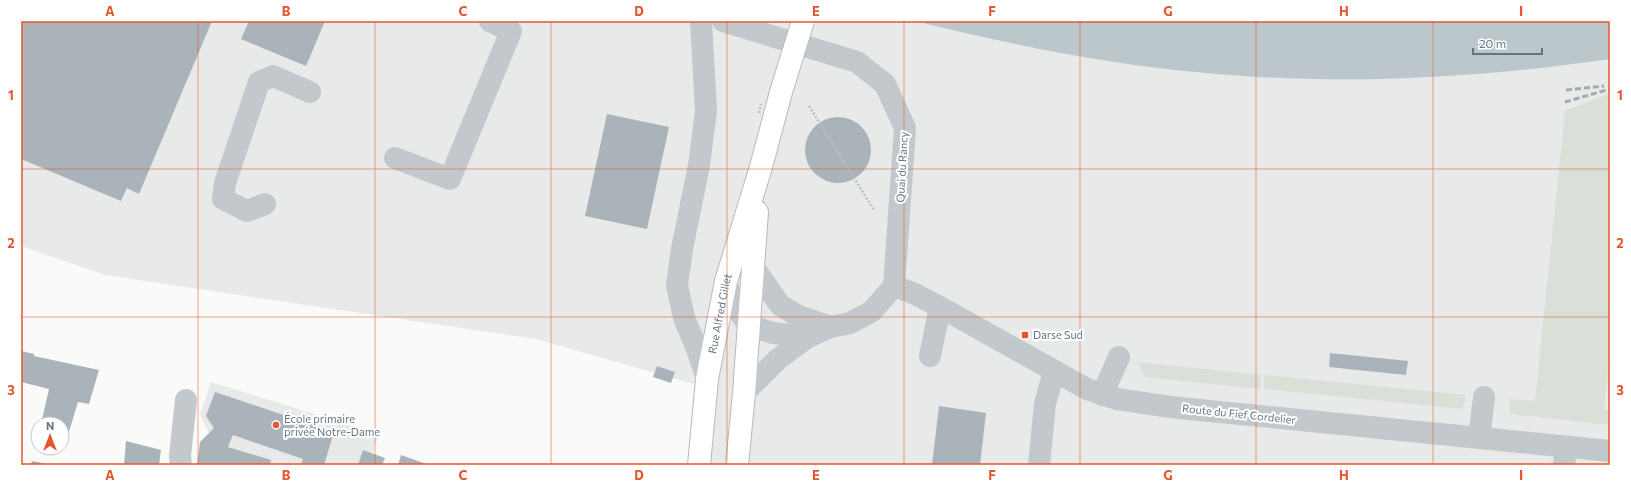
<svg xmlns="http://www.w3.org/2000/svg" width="1631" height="486" viewBox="0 0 1631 486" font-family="Commissioner,sans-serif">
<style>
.built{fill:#e8e9e9}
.green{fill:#dadfd7}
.water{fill:#bbc7cb}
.building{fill:#aab3b9}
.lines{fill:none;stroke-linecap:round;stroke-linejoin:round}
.major-casing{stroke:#b5babe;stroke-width:24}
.path{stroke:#bbbfc2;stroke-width:2.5;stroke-dasharray:2 2;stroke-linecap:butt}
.minor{stroke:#c3c8cc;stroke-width:22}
.major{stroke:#fff;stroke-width:22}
.rail{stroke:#a2aab0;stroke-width:3;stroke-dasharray:6 3;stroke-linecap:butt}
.major-bridge-casing{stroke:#b5babe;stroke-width:24;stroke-linecap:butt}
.path-bridge{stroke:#bbbfc2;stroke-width:2.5;stroke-dasharray:2 2;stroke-linecap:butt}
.major-bridge{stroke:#fff;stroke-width:22}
.grid{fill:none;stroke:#e4572e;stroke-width:1;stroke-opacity:0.55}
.poi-dot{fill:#e4572e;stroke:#fff;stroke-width:1.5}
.labels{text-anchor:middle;stroke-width:4;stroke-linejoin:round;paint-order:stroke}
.street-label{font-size:11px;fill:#657683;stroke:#fff}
.poi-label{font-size:11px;fill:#657683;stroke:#fff;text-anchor:start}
.neatline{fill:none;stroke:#e4572e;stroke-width:1.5}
.grid-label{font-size:13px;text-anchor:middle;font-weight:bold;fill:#e4572e}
</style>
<rect width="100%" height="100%" fill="#fafaf8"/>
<path class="built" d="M 21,21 L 1610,21 L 1610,465 L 696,465 L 697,385 L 536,339 L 105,275 L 21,246 Z
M 211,382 L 379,434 L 368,465 L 225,465 L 200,415 Z"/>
<path class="green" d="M 1610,93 L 1610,351 L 1604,410 L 1610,410 L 1610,425 L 1510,414 L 1510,399 L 1535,401 L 1565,111 Z
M 1138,362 L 1261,375 L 1260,389 L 1145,377 Z
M 1264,375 L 1265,375 L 1466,395 L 1463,409 L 1264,389 Z"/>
<path class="water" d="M 915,21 L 1610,21 L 1610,59 C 1473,79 1333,86 1195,72 C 1101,63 1007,44 915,21 Z"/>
<path class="building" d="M 21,21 L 212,21 L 139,194 L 127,188 L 121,201 L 21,159 Z
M 249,21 L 325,21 L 306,66 L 241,39 Z
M 607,114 L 669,127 L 647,229 L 585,216 Z
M805 150a33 33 0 1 1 66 0a33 33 0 1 1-66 0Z
M 21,351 L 34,354 L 34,356 L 99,370 L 89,404 L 78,402 L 68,435 L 62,433 L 62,424 L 41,424 L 49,389 L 21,382 Z
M 1330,353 L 1408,361 L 1406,375 L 1329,367 Z
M 657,366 L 675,372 L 671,383 L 653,377 Z
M 215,392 L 334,432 L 324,465 L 301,465 L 303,459 L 233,435 L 228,447 L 271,460 L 270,465 L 197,465 L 200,442 L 214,428 L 206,416 Z
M 939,406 L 986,413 L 980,465 L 932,465 Z
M 126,441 L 161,450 L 159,465 L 124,465 Z
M 363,450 L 385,458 L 382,465 L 358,465 Z
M 401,455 L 429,465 L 398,465 Z
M 32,461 L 47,464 L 46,465 L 31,465 Z"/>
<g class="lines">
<g class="major-casing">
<g id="major">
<path id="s1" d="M 699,465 L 707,379 L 726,281 L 761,167 L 781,92"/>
<path d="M 737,465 L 744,393 L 757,212"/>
</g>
</g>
<path class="path" d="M 809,106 L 874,210"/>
<path class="minor" d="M 701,21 L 706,111 L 699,165 L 682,249 L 677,285 L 684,318 L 697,349 L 707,379
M 723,21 L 857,62 L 885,84 L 905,128 L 894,286
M 395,158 L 450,179 L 511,31 L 490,21
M 265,204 L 247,211 L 223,199 L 225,183 L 259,82 L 273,76 L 310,92
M 752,265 L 780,305 L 798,316 L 831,327
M 726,281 L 732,301 L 748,325 L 773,333 L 808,337 L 831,327 L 850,323 L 871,312 L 894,286
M 894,286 L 913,293 L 940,307 L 1087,389 L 1117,399 L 1170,407 L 1610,451
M 930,356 L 940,307
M 744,393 L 778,359 L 808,337
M 1102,395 L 1119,357
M 1479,438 L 1484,397
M 181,465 L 180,456 L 186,400
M 1039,465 L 1045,404 L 1054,371
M 1564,465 L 1566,447"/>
<use href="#major" class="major"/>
<path class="rail" d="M 1566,90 L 1604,86
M 1565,102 L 1610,89"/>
<g class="major-bridge-casing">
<path id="major-bridge" d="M 781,92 L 803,21"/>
</g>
<path class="path-bridge" d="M 759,113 L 761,104"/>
<use href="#major-bridge" class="major-bridge"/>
</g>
<path class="grid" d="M 198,21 L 198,465M 375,21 L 375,465M 551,21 L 551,465M 727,21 L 727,465M 904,21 L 904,465M 1080,21 L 1080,465M 1256,21 L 1256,465M 1433,21 L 1433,465M 21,169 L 1610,169M 21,317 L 1610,317"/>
<g class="poi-dot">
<rect x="1021" y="331" width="8" height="8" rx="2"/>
<circle cx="276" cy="425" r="4"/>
</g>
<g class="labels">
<g class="street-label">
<text transform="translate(902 167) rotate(-87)" y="4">Quai du Rancy</text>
<text dy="4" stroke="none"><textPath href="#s1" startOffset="153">Rue Alfred Gillet</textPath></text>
<text transform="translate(1239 414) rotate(6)" y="4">Route du Fief Cordelier</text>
</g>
<g class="poi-label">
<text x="1033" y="339">Darse Sud</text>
<text x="284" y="423">École primaire<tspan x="284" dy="13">privée Notre-Dame</tspan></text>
</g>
</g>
<rect width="1631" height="486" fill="none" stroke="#ffffff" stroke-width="44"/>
<g transform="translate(50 436)"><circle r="19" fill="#ffffff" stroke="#c1c8cd"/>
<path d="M0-3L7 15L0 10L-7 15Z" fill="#e4572e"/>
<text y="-6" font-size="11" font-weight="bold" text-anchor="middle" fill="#657683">N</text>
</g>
<path d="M1473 48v6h69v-6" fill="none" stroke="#657683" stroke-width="2"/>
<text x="1479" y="48" font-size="12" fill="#657683" stroke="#ffffff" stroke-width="3" paint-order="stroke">20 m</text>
<rect x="22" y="22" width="1587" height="442" class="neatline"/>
<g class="grid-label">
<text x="110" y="16">A</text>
<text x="286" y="16">B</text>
<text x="463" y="16">C</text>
<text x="639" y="16">D</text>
<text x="816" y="16">E</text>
<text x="992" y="16">F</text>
<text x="1168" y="16">G</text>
<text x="1344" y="16">H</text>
<text x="1521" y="16">I</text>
<text x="11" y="100">1</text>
<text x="1620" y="100">1</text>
<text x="11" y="248">2</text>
<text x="1620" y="248">2</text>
<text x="11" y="395">3</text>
<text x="1620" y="395">3</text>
<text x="110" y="480">A</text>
<text x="286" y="480">B</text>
<text x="463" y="480">C</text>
<text x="639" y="480">D</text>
<text x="816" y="480">E</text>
<text x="992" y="480">F</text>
<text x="1168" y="480">G</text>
<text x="1344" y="480">H</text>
<text x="1521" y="480">I</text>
</g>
</svg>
